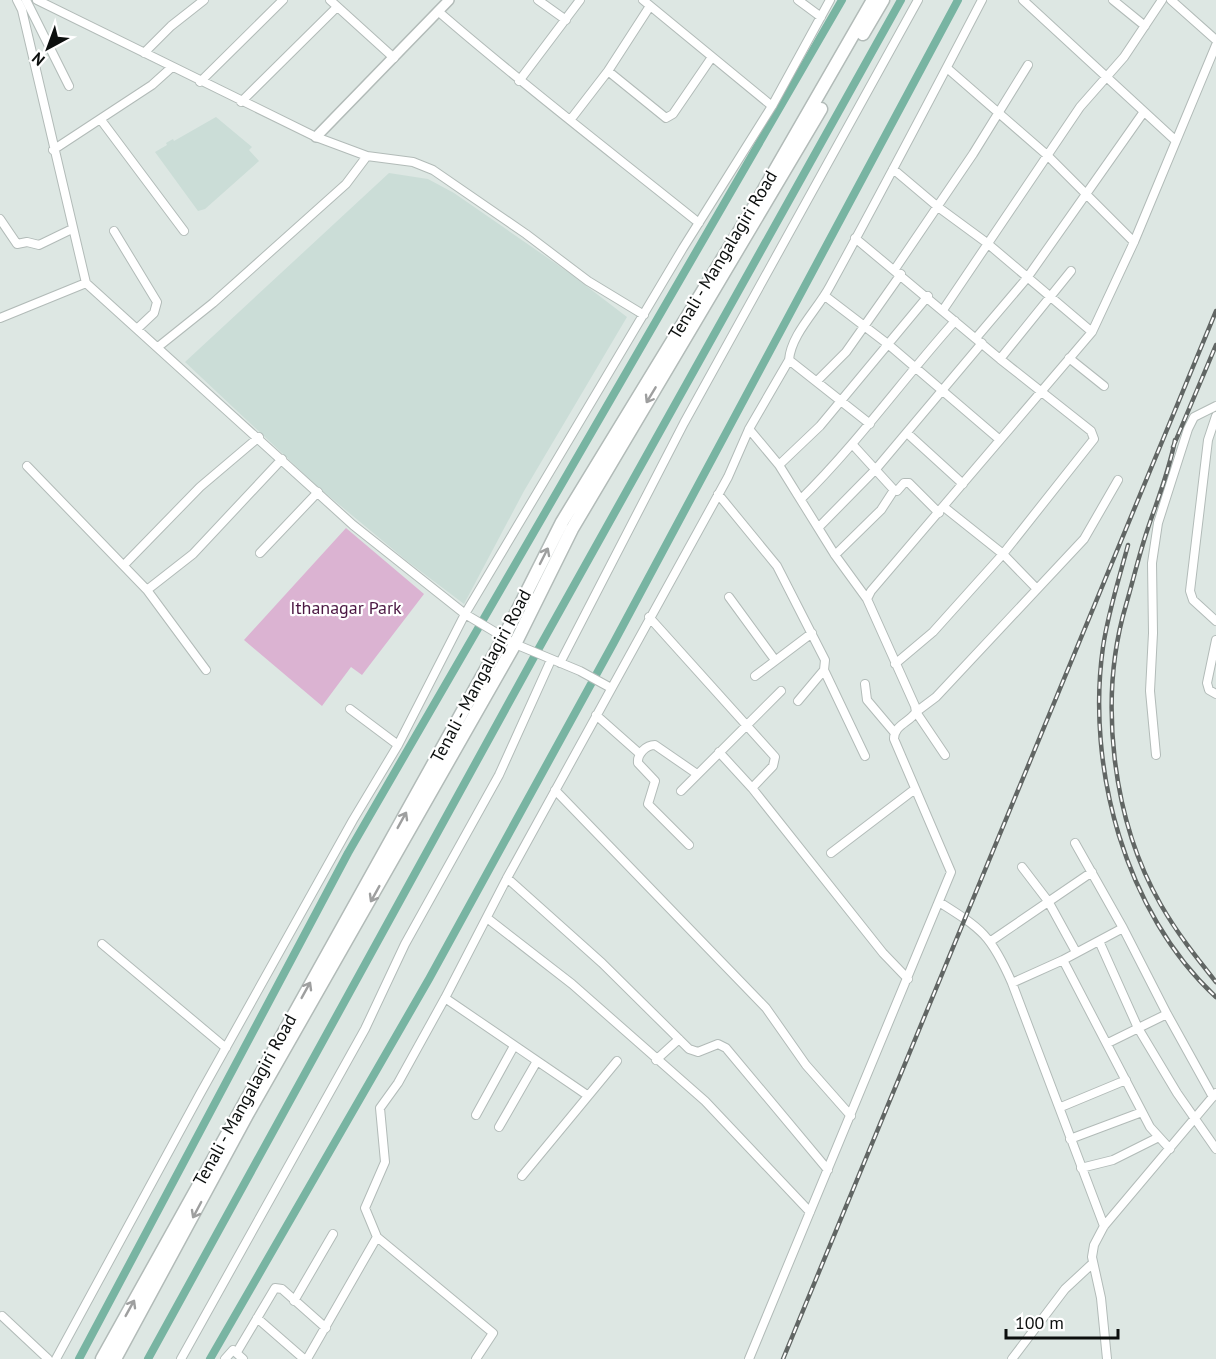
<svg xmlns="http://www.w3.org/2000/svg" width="1216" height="1359" viewBox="0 0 1216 1359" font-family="'PT Sans',sans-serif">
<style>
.built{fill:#cbddd7}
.green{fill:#dbb3d2}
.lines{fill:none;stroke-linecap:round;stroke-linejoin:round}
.canal{stroke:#78b4a2;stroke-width:8}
.minor-casing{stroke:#b2bbb8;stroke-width:10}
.tertiary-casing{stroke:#b2bbb8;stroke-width:12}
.primary-casing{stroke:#b2bbb8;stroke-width:15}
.minor{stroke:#fff;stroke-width:8}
.tertiary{stroke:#fff;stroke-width:9}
.primary{stroke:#fff;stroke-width:12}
.rail-casing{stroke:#616664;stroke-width:4.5}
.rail{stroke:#fff;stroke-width:2;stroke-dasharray:7;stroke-linecap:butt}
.oneway{stroke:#9e9f9f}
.labels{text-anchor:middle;stroke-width:4.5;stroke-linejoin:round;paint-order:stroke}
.street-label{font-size:18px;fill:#0c0f0e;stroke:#fff}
.park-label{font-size:18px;fill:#4b1843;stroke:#fff}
</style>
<rect width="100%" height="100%" fill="#dde7e3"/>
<path class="built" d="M 216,117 L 252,147 L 249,150 L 259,161 L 205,209 L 198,211 L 155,152 L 167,145 L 166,143 L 173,139 L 174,141 Z
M 389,173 L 428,179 L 454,193 L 568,272 L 627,317 L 524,491 L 464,604 L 407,561 L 318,487 L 185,362 Z"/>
<path class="green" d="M 346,528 L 424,594 L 362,675 L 351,667 L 322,706 L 244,640 Z"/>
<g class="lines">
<path class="canal" d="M 79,1359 L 348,853 L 842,0
M 148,1359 L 534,657 L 901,0
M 210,1359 L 429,979 L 613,644 L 958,0"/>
<g class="minor-casing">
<path id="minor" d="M 17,0 L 22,10 L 86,283 L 353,525 L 465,614 L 515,644 L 580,671 L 611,688
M 26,0 L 69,86
M 37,0 L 316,137 L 367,156 L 413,162 L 433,170 L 526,234 L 588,281 L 644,315
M 330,0 L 394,58
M 538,0 L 566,20
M 643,0 L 772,106
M 798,0 L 821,17
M 1023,0 L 1176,141
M 1113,0 L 1145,26
M 1171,0 L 1216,40
M 439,12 C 523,85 612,153 699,223
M 144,53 L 171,26 L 204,0
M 947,68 L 1047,155 L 1134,242
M 608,71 L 666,118 L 673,114 L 712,57
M 519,81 L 580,0
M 200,82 L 283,0
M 241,102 L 337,7
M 571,119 L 608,71 L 650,6
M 101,120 L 184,231
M 53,150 L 152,85 L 172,67
M 893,169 L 938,207 L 987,243 L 1092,332
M 0,219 L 17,244 L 27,242 L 39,245 L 72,229
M 114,231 L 157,302 L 154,313 L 137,329
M 855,238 L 1000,359 L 1091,431 L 1094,439 L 1003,554 L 933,632 L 895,664
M 895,269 L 973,154 L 1028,65
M 825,296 L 889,345 L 1000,440
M 943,310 L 1080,107 L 1124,57 L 1162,0
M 0,318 L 86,283
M 976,338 L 1027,278 L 1143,113
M 158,347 L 213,303 L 346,184 L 367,156
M 1069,358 L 1104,386
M 1000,359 L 1071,271
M 789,360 L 870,424
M 817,381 L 846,352 L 901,274
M 1216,416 L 1208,440 L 1190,591 L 1193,600 L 1216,621
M 749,429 L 779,465 L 835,555 L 867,599
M 907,433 L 963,484
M 853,445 L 894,490 L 897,491 L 904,483 L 909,483 L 939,513
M 779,465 L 820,426 L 928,296
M 27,466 L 147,590 L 206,670
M 718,494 L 777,566 L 825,660 L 824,670 L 798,701
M 801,499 C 857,444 903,379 955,321
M 944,507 L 1003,554 L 1036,588
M 819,527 L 876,469 L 982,343
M 260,553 L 318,492
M 835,555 L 881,510 L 894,490
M 124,565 L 200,487 L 259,437
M 147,590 L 193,554 L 282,459
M 729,597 L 775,660
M 649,617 L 775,757 L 773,766 L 752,788
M 1216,640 L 1207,683 L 1209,690 L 1216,694
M 560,663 L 684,423 L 918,0
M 824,670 L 865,756
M 755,676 L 812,633
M 865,684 L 867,700 L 894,732
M 350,709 L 398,745
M 596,715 L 640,754
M 719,752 L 752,788 L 883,953 L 908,979
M 945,755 L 916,712 L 936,697 L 1084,539 L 1118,480
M 1156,755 L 1150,691 L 1153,633 L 1152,563 L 1158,523 L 1188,429 L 1194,417 L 1216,406
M 555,790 L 766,1008 L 806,1065 L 851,1116
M 681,791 L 781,691
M 1075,843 L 1123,928
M 689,845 L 648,804 L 655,781 L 638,763 C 637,754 646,745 655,745 L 697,774
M 831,853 L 915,789
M 1022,867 L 1048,901 L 1076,952
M 507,878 L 602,963 L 689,1049 L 698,1052 L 718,1044 L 726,1048 L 828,1170
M 939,902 C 982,929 991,935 1012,983 L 1063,960 L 1150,1127 L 1170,1149
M 487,918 L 572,984 L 705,1101 L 810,1212
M 991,941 L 1092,872
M 1099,941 L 1138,1028 L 1177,1093 L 1216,1149
M 102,944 L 226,1048
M 1063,960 L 1123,928 L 1167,1014 L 1108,1043
M 1012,983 L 1104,1226
M 445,998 L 587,1095
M 1167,1014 L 1213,1097
M 656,1060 L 679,1039
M 1061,1107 L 1126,1080
M 476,1115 L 514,1046
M 499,1127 L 537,1061
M 1070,1139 L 1142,1112
M 1081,1168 L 1113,1160 L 1159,1137
M 522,1176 L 617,1061
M 377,1237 L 493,1333 L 476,1359
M 294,1301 L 333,1234
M 2,1316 L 48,1359
M 257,1318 L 304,1359
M 237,1352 L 275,1288 L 282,1289 L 326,1328
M 56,1359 L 200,1094 L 353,820 L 398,745 L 465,614 L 683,248 L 772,106 L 830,0
M 181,1359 L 365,1029 L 405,944 L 499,775 L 551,660
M 225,1359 L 233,1350 L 243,1359
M 307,1359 L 377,1237 L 365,1208 L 385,1162 L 380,1108 L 398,1083 L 445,998 L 507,878 L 728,477 L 749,429 L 789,360 C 791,334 818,309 830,286 C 882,191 932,96 982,0
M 749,1359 L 951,872 L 894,739 C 894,725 909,723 916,712 L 915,706 L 867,599 L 871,591 L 1092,332 L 1134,242 L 1216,45
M 1012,1359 L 1065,1289 L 1093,1263
M 1107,1359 L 1101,1298 L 1092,1257 L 1094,1245 L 1104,1226 L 1216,1093"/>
</g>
<g class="tertiary-casing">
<path id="tertiary" d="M 316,137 L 449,0"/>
</g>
<g class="primary-casing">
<path id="primary" d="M 863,34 L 883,0
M 102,1359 L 504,637 L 562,522 L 751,212 L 873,0
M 115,1359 L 247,1115 L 515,644 L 572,529 L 821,109"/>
</g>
<use href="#minor" class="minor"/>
<use href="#tertiary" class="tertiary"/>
<use href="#primary" class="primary"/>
<g class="rail-casing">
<path id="rail" d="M 1175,440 C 1169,472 1157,501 1147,531 C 1139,555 1133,581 1126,605 C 1098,699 1112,820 1161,905 C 1177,933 1196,957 1216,982
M 1173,447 L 1216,345
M 1128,545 C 1119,579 1108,613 1103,647 C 1086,767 1125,913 1216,997
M 783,1359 L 1216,311"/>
</g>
<use href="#rail" class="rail"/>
</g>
<defs><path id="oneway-shaft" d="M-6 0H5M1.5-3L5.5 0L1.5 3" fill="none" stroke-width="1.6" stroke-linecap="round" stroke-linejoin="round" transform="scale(1.5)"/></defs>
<g class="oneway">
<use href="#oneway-shaft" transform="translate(651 395) rotate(121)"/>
<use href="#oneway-shaft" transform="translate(544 556) rotate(-63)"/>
<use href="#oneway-shaft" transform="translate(402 820) rotate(-61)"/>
<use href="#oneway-shaft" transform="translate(375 894) rotate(119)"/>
<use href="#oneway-shaft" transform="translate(306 990) rotate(-61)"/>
<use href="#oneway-shaft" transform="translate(197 1210) rotate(118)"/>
<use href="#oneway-shaft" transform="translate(130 1308) rotate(-61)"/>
</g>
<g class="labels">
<g class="street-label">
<text transform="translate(723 255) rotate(-59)" y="6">Tenali - Mangalagiri Road</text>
<text transform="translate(481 676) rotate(-62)" y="6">Tenali - Mangalagiri Road</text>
<text transform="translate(245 1100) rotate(-61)" y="6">Tenali - Mangalagiri Road</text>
</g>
<g class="park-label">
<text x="346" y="614">Ithanagar Park</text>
</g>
</g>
<g transform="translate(48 48) rotate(221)" stroke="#ffffff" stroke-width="4.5" paint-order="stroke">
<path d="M0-4.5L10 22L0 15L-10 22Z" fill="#0c0f0e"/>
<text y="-9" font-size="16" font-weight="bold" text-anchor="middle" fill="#0c0f0e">N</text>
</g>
<path d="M1006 1329v9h112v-9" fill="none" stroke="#0c0f0e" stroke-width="3"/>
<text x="1015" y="1329" font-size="18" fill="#0c0f0e" stroke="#ffffff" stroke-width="4.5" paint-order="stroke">100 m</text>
</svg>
